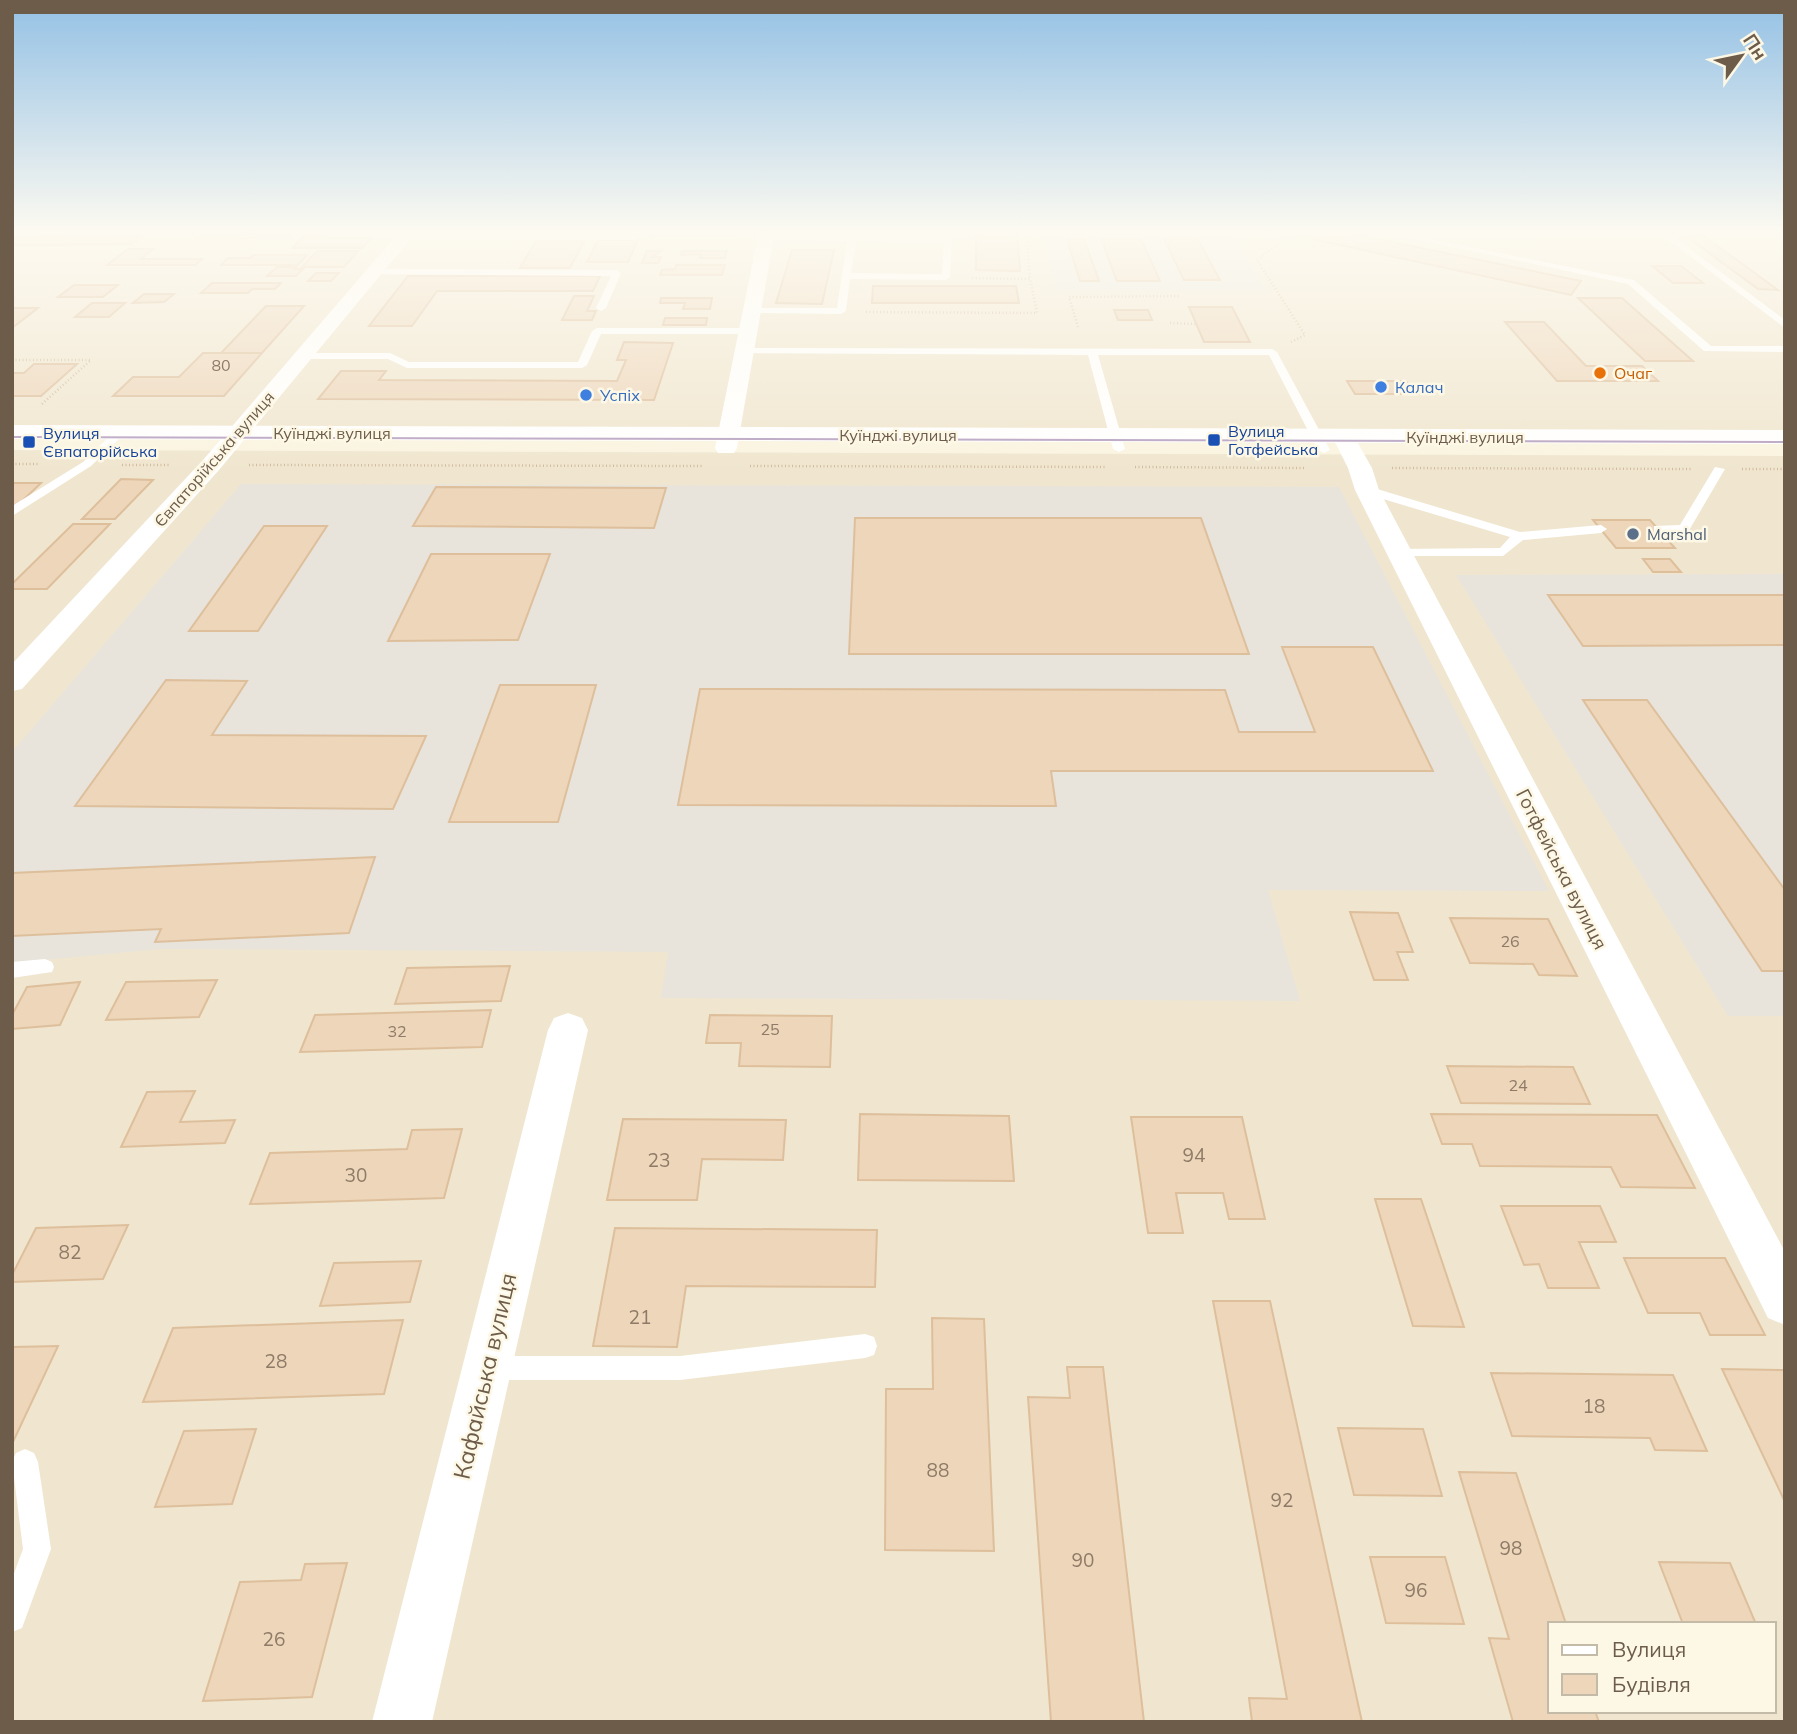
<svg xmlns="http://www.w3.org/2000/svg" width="1797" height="1734" viewBox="0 0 1797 1734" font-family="Mulish,sans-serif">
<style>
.residential{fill:#f0e6cf;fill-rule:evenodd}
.industrial{fill:#e8e4db}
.education{fill:#f0ddf5}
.building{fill:#edd6ba;stroke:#debf9c;stroke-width:2}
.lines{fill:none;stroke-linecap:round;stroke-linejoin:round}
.path{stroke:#d1ba9e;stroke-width:2.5;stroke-dasharray:1 2.5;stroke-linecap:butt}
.service{fill:#fff;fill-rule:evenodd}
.minor{fill:#fff;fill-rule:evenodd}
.secondary{fill:#fff;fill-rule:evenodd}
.tram{stroke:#b7a1c1;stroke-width:2}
.food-dot{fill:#e8710a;stroke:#fdf8e6;stroke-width:2.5}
.shop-dot{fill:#3f7fe0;stroke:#fdf8e6;stroke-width:2.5}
.transit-dot{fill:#1a4fb4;stroke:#fdf8e6;stroke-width:2.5}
.service-dot{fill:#5c6f8a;stroke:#fdf8e6;stroke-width:2.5}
.labels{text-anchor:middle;stroke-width:5;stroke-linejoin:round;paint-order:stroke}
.number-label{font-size:16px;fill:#8e7a66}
.far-food-label{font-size:16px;fill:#c56008;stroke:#fdf8e6;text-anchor:start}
.far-shop-label{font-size:16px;fill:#366cbe;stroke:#fdf8e6;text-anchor:start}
.far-transit-label{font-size:16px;fill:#164399;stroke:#fdf8e6;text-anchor:start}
.far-street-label{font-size:16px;fill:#6e5c4a;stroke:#fdf8e6}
.far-service-label{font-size:16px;fill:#4e5e75;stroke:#fdf8e6;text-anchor:start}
.street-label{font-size:19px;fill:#6e5c4a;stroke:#fdf8e6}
.near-number-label{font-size:19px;fill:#8e7a66}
.near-street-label{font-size:23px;fill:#6e5c4a;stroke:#fdf8e6}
</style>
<rect width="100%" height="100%" fill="#faf4e0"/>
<path class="residential" d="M 12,231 L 1785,231 L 1785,434 L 12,428 Z
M 12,450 L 1785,456 L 1785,1722 L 12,1722 ZM 1550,1624 L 1774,1624 L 1774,1711 L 1550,1711 Z"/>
<path class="industrial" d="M 1231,233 L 1267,290 L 1057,291 L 1041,234 Z
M 241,484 L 1339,487 L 1549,891 L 1268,890 L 1300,1001 L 661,998 L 668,952 L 160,949 L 12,963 L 12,752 Z
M 1785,574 L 1785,1016 L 1728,1016 L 1456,575 Z"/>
<path class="education" d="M 1040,231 L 1230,231 L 1231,233 L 1041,234 Z"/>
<path class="building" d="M 207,231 L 232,231 L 239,232 L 232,238 L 198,238 Z
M 245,231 L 274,232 L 295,231 L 287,238 L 237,238 Z
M 309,231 L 326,231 L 320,238 L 372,238 L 362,248 L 292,248 Z
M 443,231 L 622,231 L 620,235 L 440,235 Z
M 654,231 L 736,231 L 735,236 L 652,236 Z
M 976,231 L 1017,231 L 1020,271 L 976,270 Z
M 1305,231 L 1339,231 L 1581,281 L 1571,295 L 1298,236 Z
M 1679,231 L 1697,231 L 1778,290 L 1758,289 Z
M 142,236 L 132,244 L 12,245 L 12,237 Z
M 1197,238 L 1220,280 L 1184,280 L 1164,239 Z
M 1067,239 L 1084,239 L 1099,281 L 1080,281 Z
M 1101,239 L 1141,239 L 1160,281 L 1117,281 Z
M 598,240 L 638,240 L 628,262 L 587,262 Z
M 536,241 L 584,241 L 570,268 L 520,268 Z
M 128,249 L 153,249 L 141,259 L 202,259 L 195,265 L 107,265 Z
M 792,250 L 834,250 L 822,304 L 776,303 Z
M 317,251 L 358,251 L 344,267 L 302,267 Z
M 647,251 L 661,251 L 652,257 L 661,257 L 658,263 L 642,263 Z
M 682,251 L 727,251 L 725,258 L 700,258 L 701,254 L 681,255 Z
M 253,255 L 307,255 L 298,265 L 221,265 L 228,258 L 250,258 Z
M 676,265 L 725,265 L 722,275 L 660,275 L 662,270 L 675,269 Z
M 1652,266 L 1681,266 L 1703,283 L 1673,283 Z
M 277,267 L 296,267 L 294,269 L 303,269 L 296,276 L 267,276 Z
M 316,273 L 339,273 L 331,281 L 308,281 Z
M 408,276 L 600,276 L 593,291 L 437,291 L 412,326 L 369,326 Z
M 212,283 L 281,283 L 275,289 L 252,289 L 248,293 L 201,293 Z
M 74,285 L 118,285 L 103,297 L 58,297 Z
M 873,286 L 1016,286 L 1019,303 L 872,303 Z
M 144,294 L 174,294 L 164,302 L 133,303 Z
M 574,296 L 594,296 L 587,311 L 596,311 L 592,320 L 562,320 Z
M 661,298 L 712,298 L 710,309 L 683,309 L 685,303 L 660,303 Z
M 1578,298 L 1622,298 L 1693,361 L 1645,361 Z
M 92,303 L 125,303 L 109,317 L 75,317 Z
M 266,306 L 304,306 L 262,353 L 221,353 Z
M 1189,307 L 1232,307 L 1250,342 L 1204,342 Z
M 12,308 L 38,308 L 12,328 Z
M 1114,310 L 1148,310 L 1152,320 L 1118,320 Z
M 665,318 L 707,318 L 706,325 L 663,325 Z
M 1505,322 L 1544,322 L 1586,366 L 1642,366 L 1658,381 L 1557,381 Z
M 624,342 L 673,343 L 654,400 L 318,399 L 341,371 L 386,371 L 379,380 L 617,381 L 626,360 L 617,360 Z
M 203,353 L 262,353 L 224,396 L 113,396 L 133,377 L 179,377 Z
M 34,364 L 77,364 L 41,396 L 12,396 L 12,373 L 24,373 Z
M 1347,381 L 1406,381 L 1415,394 L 1355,394 Z
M 121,479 L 153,480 L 115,519 L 82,519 Z
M 12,483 L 41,483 L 18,505 L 12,505 Z
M 436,487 L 666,488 L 654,528 L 413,526 Z
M 855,518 L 1201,518 L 1249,654 L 849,654 Z
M 1593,520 L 1650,520 L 1675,548 L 1616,548 Z
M 73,524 L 110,524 L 47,589 L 12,589 L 12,584 Z
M 264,526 L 327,526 L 258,631 L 189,631 Z
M 431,554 L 550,554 L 518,640 L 388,641 Z
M 1643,559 L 1670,559 L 1681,572 L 1653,572 Z
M 1548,595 L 1785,595 L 1785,645 L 1583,646 Z
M 1282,647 L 1373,647 L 1433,771 L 1051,771 L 1056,806 L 678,805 L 700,689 L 1225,690 L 1239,732 L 1315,732 Z
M 166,680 L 247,681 L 212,735 L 426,736 L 393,809 L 75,806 Z
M 500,685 L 596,685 L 558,822 L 449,822 Z
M 1583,700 L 1647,700 L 1785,890 L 1785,971 L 1762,971 Z
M 375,857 L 349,933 L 155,942 L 161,929 L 12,936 L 12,873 Z
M 1350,912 L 1398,913 L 1413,952 L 1397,952 L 1408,980 L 1374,980 Z
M 1450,918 L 1548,919 L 1577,976 L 1539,975 L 1533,964 L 1470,963 Z
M 510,966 L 501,1001 L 395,1004 L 407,968 Z
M 217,980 L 199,1017 L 106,1020 L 126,982 Z
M 80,982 L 60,1025 L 12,1029 L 12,1015 L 27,987 Z
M 491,1010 L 482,1047 L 300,1052 L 315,1015 Z
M 710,1015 L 832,1016 L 830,1067 L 739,1066 L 741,1043 L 706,1043 Z
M 1447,1066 L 1573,1067 L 1590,1104 L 1461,1103 Z
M 195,1091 L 180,1122 L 235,1120 L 225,1143 L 121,1147 L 147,1092 Z
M 860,1114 L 1009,1116 L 1014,1181 L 858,1180 Z
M 1431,1114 L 1657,1115 L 1695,1188 L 1621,1187 L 1611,1167 L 1480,1166 L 1472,1144 L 1442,1144 Z
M 1131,1117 L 1242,1117 L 1265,1219 L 1229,1219 L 1223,1193 L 1176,1193 L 1183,1233 L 1148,1233 Z
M 623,1119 L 786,1120 L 783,1160 L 702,1159 L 697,1200 L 607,1200 Z
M 462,1129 L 444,1198 L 250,1204 L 270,1153 L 407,1149 L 412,1130 Z
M 1375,1199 L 1421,1199 L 1464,1327 L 1413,1326 Z
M 1501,1206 L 1600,1206 L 1616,1242 L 1579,1242 L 1599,1288 L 1548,1288 L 1539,1264 L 1524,1265 Z
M 128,1225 L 103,1279 L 12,1282 L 12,1275 L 36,1228 Z
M 615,1228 L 877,1230 L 875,1287 L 686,1286 L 677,1347 L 593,1346 Z
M 1624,1258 L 1725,1258 L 1765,1335 L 1710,1335 L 1700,1313 L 1648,1313 Z
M 421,1261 L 410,1302 L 320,1306 L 334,1263 Z
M 1213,1301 L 1270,1301 L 1362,1722 L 1252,1722 L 1249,1698 L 1287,1699 Z
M 932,1318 L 984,1319 L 994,1551 L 885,1550 L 886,1389 L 933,1389 Z
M 403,1320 L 384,1394 L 143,1402 L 173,1328 Z
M 58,1346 L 12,1444 L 12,1347 Z
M 1067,1367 L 1103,1367 L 1144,1722 L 1051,1722 L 1028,1397 L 1070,1398 Z
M 1722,1369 L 1785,1370 L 1785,1502 Z
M 1491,1373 L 1673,1375 L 1707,1451 L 1655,1450 L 1650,1438 L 1512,1436 Z
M 1338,1428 L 1423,1429 L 1442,1496 L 1354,1495 Z
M 256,1429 L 232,1504 L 155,1507 L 184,1431 Z
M 1459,1472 L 1516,1473 L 1566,1624 L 1550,1624 L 1550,1711 L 1595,1711 L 1599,1722 L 1513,1722 L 1489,1638 L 1509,1639 Z
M 1370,1557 L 1445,1557 L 1464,1624 L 1386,1623 Z
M 1659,1562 L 1730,1563 L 1756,1624 L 1683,1624 Z
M 347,1563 L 312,1697 L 203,1701 L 240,1582 L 301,1580 L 305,1564 Z"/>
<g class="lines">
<path class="path" d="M 1026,231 L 1030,279
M 866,312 L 1037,313 L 1030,279 L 971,278
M 1170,323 L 1196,324
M 1078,327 L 1069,297 L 1179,296
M 1291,342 L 1305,335 L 1257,260 L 1296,231
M 12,360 L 90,360
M 42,404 L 91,360
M 12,464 L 39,464
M 122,465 L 169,465
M 249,465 L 702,466
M 750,466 L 1105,467
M 1135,467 L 1306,468
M 1392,468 L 1691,469
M 1742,469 L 1785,469"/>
<path class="service" d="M 12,231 L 148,231 L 144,233 L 12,235 Z
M 632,231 L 640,231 L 636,240 L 403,240 L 399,237 L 403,234 L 630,235 Z
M 1377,231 L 1391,231 L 1634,280 L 1711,346 L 1785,346 L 1785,352 L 1704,351 L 1628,284 Z
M 1657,231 L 1666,231 L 1785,320 L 1785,328 Z
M 1779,231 L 1785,231 L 1785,234 Z
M 763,235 L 948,237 L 952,240 L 950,277 L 946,280 L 850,279 L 846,311 L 841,314 L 752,313 L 749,312 L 749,308 L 837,308 L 847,241 L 766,240 ZM 856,241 L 944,242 L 942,274 L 851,273 Z
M 374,269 L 617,270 L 621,273 L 606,308 L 601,311 L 596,308 L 611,276 L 371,274 L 370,272 Z
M 597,328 L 748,328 L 753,331 L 748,334 L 601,334 L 587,365 L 582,368 L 407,368 L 388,359 L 303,359 L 298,356 L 303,353 L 390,353 L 409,362 L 578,362 L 592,331 Z
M 744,348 L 1272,349 L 1277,352 L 1330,450 L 1324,453 L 1318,450 L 1269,355 L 1098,355 L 1125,449 L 1119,452 L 1113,449 L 1088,355 L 740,353 L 739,351 Z
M 115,431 L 125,433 L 91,466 L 12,516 L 12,506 L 83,462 Z
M 1715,467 L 1725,469 L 1688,532 L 1654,532 L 1654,526 L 1680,525 Z
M 1367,486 L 1520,532 L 1601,525 L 1607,529 L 1601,533 L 1523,540 L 1503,556 L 1399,556 L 1394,555 L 1394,549 L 1500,548 L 1510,537 L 1363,493 L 1363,487 Z
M 45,959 L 52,962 L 54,967 L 52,972 L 12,978 L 12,962 Z
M 865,1334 L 874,1337 L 877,1346 L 874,1355 L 865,1358 L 680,1380 L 488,1380 L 479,1377 L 476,1368 L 479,1359 L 488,1356 L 680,1356 Z
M 25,1449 L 34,1453 L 38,1462 L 51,1549 L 22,1628 L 12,1632 L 12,1579 L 23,1549 L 12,1461 L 16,1453 Z"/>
<path class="minor" d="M 400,231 L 417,231 L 219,470 L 22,689 L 12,691 L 12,664 L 203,460 Z
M 759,231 L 775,231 L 737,448 L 734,453 L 718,453 L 715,448 Z
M 1343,429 L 1351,431 L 1372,468 L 1379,490 L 1785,1252 L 1785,1325 L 1768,1318 L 1355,490 L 1348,468 L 1332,436 L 1335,431 Z
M 568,1013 L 582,1018 L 588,1030 L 432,1722 L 372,1722 L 548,1030 L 554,1018 Z"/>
<path class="secondary" d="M 12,425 L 1785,430 L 1785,444 L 12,439 Z"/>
<path class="tram" d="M 12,437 L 1785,442"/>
</g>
<linearGradient id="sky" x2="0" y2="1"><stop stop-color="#94c1e5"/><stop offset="0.49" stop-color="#fdfaf1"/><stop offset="1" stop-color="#fdfaf1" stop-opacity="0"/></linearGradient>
<rect width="1797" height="473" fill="url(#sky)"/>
<circle class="food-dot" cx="1600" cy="373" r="7"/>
<g class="shop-dot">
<circle cx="1381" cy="387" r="7"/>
<circle cx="586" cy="395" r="7"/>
</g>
<g class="transit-dot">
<rect x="1207" y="433" width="14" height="14" rx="3.5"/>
<rect x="22" y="435" width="14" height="14" rx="3.5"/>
</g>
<circle class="service-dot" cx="1633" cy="534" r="7"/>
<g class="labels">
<g class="number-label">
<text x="221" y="371">80</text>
<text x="1510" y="947">26</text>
<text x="770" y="1035">25</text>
<text x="397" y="1037">32</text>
<text x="1518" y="1091">24</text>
</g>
<g class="far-food-label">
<text x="1614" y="379">Очаг</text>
</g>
<g class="far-shop-label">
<text x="1395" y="393">Калач</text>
<text x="600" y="401">Успіх</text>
</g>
<g class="far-transit-label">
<text x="1228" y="437">Вулиця<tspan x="1228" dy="18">Готфейська</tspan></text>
<text x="43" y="439">Вулиця<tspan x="43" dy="18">Євпаторійська</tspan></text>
</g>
<g class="far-street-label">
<text x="332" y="439">Куїнджі вулиця</text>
<text x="898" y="441">Куїнджі вулиця</text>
<text x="1465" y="443">Куїнджі вулиця</text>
<text transform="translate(214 459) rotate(-49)" y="6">Євпаторійська вулиця</text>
</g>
<g class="far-service-label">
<text x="1647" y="540">Marshal</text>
</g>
<g class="street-label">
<text transform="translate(1562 869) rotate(63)" y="7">Готфейська вулиця</text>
</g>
<g class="near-number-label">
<text x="1194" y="1162">94</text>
<text x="659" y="1167">23</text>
<text x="356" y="1182">30</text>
<text x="70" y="1259">82</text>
<text x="640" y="1324">21</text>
<text x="276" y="1368">28</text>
<text x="1594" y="1413">18</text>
<text x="938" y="1477">88</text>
<text x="1282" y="1507">92</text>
<text x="1511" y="1555">98</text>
<text x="1083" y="1567">90</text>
<text x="1416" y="1597">96</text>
<text x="274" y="1646">26</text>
</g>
<g class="near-street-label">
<text transform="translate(485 1376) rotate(-77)" y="8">Кафайська вулиця</text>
</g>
</g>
<rect width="1797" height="1734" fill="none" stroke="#6e5c4a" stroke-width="28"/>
<rect x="1548" y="1622" width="228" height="91" fill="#fdf8e6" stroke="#c4baa8" stroke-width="2"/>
<rect x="1562" y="1645" width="35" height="10" fill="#ffffff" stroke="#c4baa8" stroke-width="2"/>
<text x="1612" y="1657" font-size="21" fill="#6e5c4a">Вулиця</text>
<rect x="1562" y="1674" width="35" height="21" fill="#edd6ba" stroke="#c4baa8" stroke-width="2"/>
<text x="1612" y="1692" font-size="21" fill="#6e5c4a">Будівля</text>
<g transform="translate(1741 56) rotate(57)" stroke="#fdf8e6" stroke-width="5" paint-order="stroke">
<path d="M0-5L12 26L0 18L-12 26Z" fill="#6e5c4a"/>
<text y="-10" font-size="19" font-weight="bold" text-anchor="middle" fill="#6e5c4a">Пн</text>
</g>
</svg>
